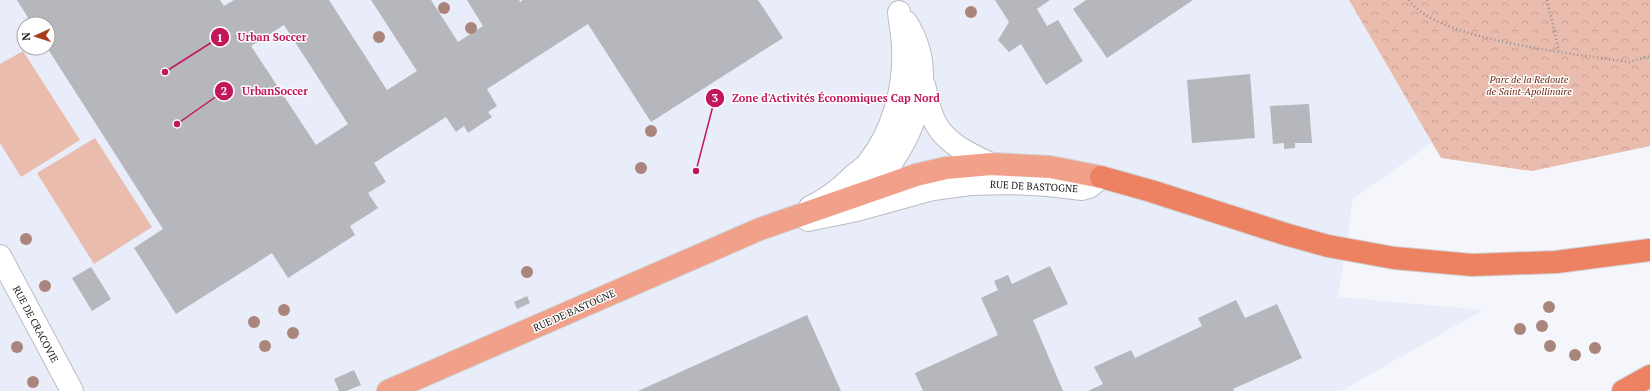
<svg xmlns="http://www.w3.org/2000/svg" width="1650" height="391" viewBox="0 0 1650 391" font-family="'PT Serif',serif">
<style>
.built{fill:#e9ecf9;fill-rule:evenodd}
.park{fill:url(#park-crowns)}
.pitch{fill:#eabcae}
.building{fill:#b5b7bc;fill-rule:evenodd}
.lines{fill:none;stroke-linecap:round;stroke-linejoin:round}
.minor-casing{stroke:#bbbdc3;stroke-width:24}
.primary-casing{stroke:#d0d0d1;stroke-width:24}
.trunk-casing{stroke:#d0d0d1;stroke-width:24}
.path{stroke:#8c8e91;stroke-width:2.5;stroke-dasharray:1 3;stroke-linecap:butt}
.minor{stroke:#fff;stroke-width:22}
.primary{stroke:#f1a189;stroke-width:22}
.trunk{stroke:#ec8262;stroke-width:22}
.tree{fill:#aa857c}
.labels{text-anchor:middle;stroke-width:3;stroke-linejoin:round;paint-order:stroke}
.park-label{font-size:10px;font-style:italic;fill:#6e2914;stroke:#fff}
.street-label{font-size:10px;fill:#161618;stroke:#fff}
.leader{fill:none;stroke:#c2185b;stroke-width:1.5}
.callout-dot{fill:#c2185b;stroke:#fff;stroke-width:1.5}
.mark-label{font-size:12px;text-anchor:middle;font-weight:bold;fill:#fff}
.callout-label{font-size:11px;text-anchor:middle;font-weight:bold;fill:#c2185b;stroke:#fff;stroke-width:3;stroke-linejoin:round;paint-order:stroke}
</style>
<defs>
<pattern id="park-crowns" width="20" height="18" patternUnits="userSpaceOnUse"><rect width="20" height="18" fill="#eabcae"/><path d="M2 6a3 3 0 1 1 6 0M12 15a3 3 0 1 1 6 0" fill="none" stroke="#c8a195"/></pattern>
</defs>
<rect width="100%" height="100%" fill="#f4f6fb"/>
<path class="built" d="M 0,0 L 1349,0 L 1432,143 L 1353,199 L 1338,297 L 1483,310 L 1341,391 L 0,391 ZM 24,24 L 48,24 L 48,48 L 24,48 Z"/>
<path class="park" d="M 1349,0 L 1650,0 L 1650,146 L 1532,171 L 1441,158 Z"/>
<path class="pitch" d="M 23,51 L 80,140 L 21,177 L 0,143 L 0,64 Z
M 95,138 L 152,227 L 94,264 L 37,173 Z"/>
<path class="building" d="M 17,0 L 220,0 L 224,6 L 234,0 L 329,0 L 387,90 L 417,71 L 371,0 L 431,0 L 458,42 L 483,26 L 467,0 L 519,0 L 520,2 L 523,0 L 758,0 L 783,38 L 651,122 L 588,24 L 487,89 L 497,106 L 488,112 L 492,117 L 468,133 L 464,126 L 456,132 L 446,117 L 374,163 L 386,182 L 368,193 L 378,208 L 350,226 L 355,235 L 288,278 L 272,253 L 176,314 L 134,248 L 163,229 L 48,49 L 48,24 L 32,24 ZM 284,25 L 348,124 L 316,145 L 251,46 Z
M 995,0 L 1050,0 L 1037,9 L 1047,26 L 1058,20 L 1083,61 L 1046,85 L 1021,44 L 1009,52 L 998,40 L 1009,22 Z
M 1086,0 L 1193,0 L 1107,58 L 1073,9 Z
M 1250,74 L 1255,138 L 1192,143 L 1187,80 Z
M 1309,104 L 1312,143 L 1295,143 L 1295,148 L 1284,149 L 1284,143 L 1273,144 L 1270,106 Z
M 1050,266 L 1068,304 L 1033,320 L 1063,391 L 923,391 L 915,373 L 998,335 L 981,298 L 998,290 L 994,281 L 1008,275 L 1012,284 Z
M 91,267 L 111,299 L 92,311 L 72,278 Z
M 527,296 L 530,303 L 517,309 L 514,302 Z
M 1236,300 L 1245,318 L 1277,304 L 1302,358 L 1233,389 L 1234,391 L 1088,391 L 1103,384 L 1094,367 L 1131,350 L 1135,358 L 1202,326 L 1198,318 Z
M 807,315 L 841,391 L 638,391 Z
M 354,370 L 361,385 L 346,391 L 339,391 L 334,379 Z"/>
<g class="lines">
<g class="minor-casing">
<path id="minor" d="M 924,85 C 927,97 929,112 936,124 C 947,144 971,155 991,164
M 864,193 C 871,185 880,178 887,169 C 919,125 937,70 906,22
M 810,207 C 826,200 840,189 852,177 C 858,172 864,168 868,163 C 893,132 905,87 903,48 C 903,36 900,24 899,12
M 808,220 L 857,210 L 933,189 L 970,184 L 1010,183 L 1049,185 L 1082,189 L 1089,187 L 1101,177
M 0,256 L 72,391"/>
</g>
<g class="primary-casing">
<path id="primary" d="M 388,391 L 760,229 L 916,175 L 946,168 L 991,164 L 1050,167 L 1101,177"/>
</g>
<g class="trunk-casing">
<path id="trunk" d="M 1101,177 L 1151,191 L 1285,234 L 1328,246 L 1394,258 L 1472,265 L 1556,262 L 1650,250
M 1623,391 L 1650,376"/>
</g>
<path class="path" d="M 1409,0 C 1437,41 1579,54 1629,62 L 1650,56
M 1547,0 L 1559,51"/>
<use href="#minor" class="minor"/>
<use href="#primary" class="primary"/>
<use href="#trunk" class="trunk"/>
</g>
<g class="tree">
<circle cx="444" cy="8" r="6"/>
<circle cx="971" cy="12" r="6"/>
<circle cx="471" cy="28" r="6"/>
<circle cx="379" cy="37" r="6"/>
<circle cx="651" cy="131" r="6"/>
<circle cx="641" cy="168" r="6"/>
<circle cx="26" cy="239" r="6"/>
<circle cx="527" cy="272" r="6"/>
<circle cx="45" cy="286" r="6"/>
<circle cx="1549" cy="307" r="6"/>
<circle cx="284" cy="310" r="6"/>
<circle cx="254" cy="322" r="6"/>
<circle cx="1542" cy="326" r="6"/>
<circle cx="1520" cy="329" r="6"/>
<circle cx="293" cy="333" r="6"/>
<circle cx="265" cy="346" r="6"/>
<circle cx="1550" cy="346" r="6"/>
<circle cx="17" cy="347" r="6"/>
<circle cx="1595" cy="348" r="6"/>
<circle cx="1575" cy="355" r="6"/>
<circle cx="33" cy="382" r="6"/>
</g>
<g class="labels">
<g class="park-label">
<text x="1529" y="83">Parc de la Redoute<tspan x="1529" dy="12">de Saint-Apollinaire</tspan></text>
</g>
<g class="street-label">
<text transform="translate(1034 186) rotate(3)" y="4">RUE DE BASTOGNE</text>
<text transform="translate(574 310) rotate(-24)" y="4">RUE DE BASTOGNE</text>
<text transform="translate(36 324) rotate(62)" y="4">RUE DE CRACOVIE</text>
</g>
</g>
<path class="leader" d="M165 72L220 37M177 124L224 91M696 171L715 98"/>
<g class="callout-dot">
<circle cx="165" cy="72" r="4"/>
<circle cx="177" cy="124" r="4"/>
<circle cx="696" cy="171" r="4"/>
<circle cx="220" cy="37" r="10"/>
<circle cx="224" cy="91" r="10"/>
<circle cx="715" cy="98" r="10"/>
</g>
<g class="mark-label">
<text x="220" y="42">1</text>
<text x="224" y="95">2</text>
<text x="715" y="102">3</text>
</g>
<g class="callout-label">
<text x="272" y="41">Urban Soccer</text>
<text x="275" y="95">UrbanSoccer</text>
<text x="836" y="102">Zone d'Activités Économiques Cap Nord</text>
</g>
<g transform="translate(36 36) rotate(267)"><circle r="19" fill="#ffffff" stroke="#a2a2a3"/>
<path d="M0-3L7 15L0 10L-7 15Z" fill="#a63e1d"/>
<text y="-6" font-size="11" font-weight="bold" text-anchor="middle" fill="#161618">N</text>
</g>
</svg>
